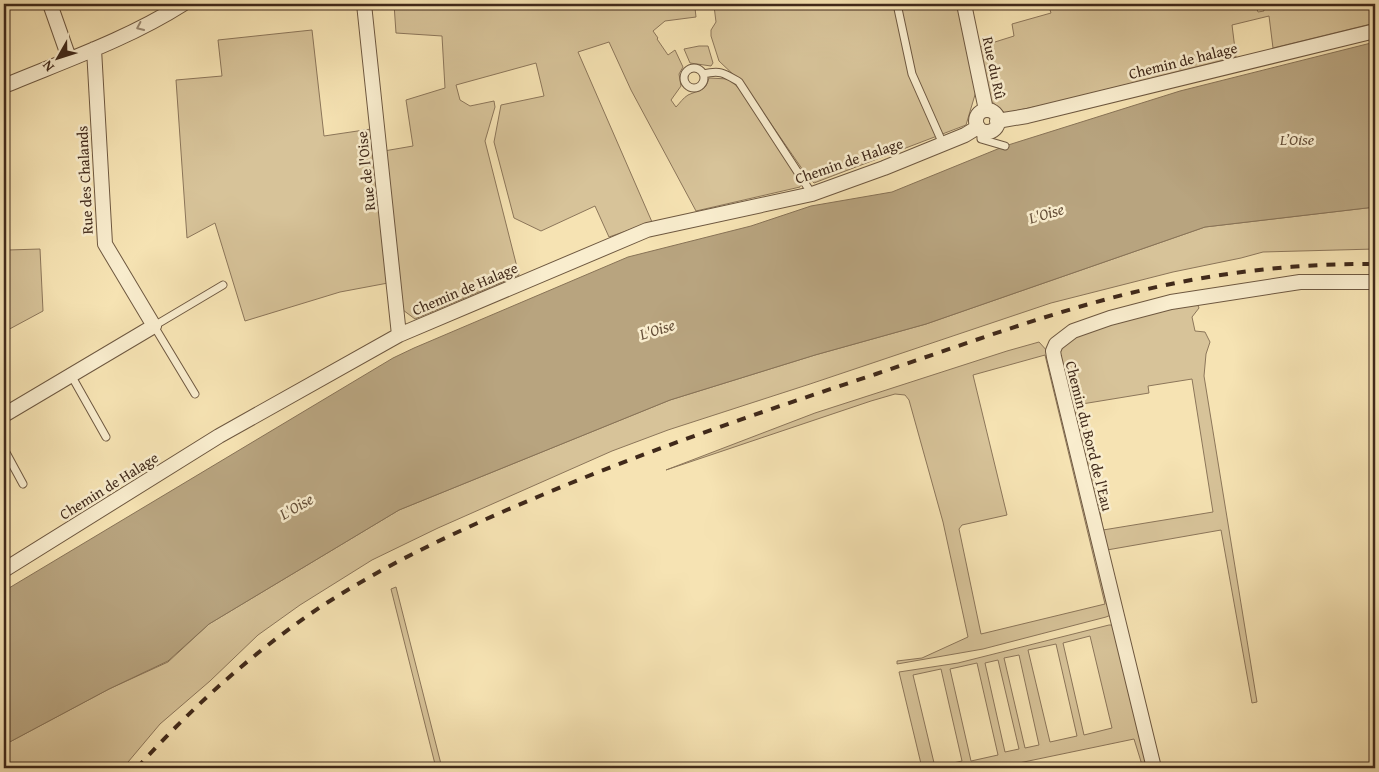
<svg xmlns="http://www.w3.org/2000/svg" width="1379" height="772" viewBox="0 0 1379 772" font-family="'Gentium Book Plus',serif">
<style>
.green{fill:#d7c399;stroke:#8c765a;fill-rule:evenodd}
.water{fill:#b8a47f;stroke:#887357}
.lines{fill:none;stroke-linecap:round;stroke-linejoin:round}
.lane-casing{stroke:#6e5840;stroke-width:9}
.street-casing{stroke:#6e5840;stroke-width:16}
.lane{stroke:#f9edce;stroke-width:7}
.street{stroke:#f9edce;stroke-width:14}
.rail{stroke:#40291a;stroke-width:4;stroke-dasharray:9 9;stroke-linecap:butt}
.oneway{stroke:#9c8b74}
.labels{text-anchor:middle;stroke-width:5;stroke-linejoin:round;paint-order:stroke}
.street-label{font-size:15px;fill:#40291a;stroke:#f9edce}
.water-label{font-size:16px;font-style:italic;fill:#644e38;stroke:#f9edce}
</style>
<rect width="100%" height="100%" fill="#f6e3b3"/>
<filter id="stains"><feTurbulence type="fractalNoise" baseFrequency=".004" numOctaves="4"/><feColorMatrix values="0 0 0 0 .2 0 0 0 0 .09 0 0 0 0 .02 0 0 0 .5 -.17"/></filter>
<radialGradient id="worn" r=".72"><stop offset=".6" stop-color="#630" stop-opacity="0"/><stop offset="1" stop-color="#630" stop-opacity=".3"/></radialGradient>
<path class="green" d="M 394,4 L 959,4 L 977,88 L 966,125 L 814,183 L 807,176 L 749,92 L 738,79 L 719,61 L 711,36 L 711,30 L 716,22 L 714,6 L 695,8 L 696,17 L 665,21 L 653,31 L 658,38 L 657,39 L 668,55 L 675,50 L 683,67 L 679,74 L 681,86 L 671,100 L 676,107 C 680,103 683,98 688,95 C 699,90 706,91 709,78 L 728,79 L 732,81 L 740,90 L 802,181 L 800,187 L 696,211 L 631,90 L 609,42 L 578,52 L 652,222 L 609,237 L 595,206 L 541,231 L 514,218 L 494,142 L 501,105 L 544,96 L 536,63 L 456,85 L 460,100 L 470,106 L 494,101 L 495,107 L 485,141 L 519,275 L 415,319 L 403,310 L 384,151 L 413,146 L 406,100 L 445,88 L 442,36 L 396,33 Z
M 1048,4 L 1255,4 L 1258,12 L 1264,11 L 1263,4 L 1375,4 L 1375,23 L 1273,48 L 1269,16 L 1232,25 L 1236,57 L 1053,103 L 1005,113 L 991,101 L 979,47 L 1014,36 L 1012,24 L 1051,13 Z
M 312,30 L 324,136 L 371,129 L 388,283 L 340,292 L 245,321 L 215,223 L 187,238 L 176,80 L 222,76 L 218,40 Z
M 699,46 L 708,46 L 713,63 L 711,66 L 690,63 L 684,49 Z
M 1375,207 L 1375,249 L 1263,252 L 1241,258 L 1173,272 L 1051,303 L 810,384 L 668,430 L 612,451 L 438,528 L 372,560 L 300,605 L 258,635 L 210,681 L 160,724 L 123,768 L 4,768 L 4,745 L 109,689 L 168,662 L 209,624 L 399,510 L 670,400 L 815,355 L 926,324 L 1205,227 Z
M 40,249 L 43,311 L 4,332 L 4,269 L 8,268 L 8,250 Z
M 1196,301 L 1199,308 L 1192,317 L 1195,331 L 1205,332 L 1210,342 L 1206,354 L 1204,376 L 1257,702 L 1252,703 L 1221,530 L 1107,550 L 1058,354 L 1062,343 L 1076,332 ZM 1192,379 L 1213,512 L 1103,530 L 1082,404 L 1149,393 L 1148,386 Z
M 1039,342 L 1049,353 L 1111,615 L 1106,617 L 983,649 L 897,664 L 897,661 L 922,658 L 968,637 L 943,522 L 909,400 L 905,395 L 895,394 L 871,401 L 666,470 L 815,413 L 1007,351 ZM 1045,355 L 1105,604 L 981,634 L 959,529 L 962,525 L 1007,515 L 973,375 Z
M 396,587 L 442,768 L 436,768 L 391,589 Z
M 1109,625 L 1113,625 L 1149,768 L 1143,768 L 1134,739 L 995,768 L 922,768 L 899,672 L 958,663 ZM 1090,636 L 1112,728 L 1084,735 L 1063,643 ZM 1056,644 L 1077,736 L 1050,742 L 1028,650 ZM 1019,655 L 1039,745 L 1025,748 L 1004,658 ZM 998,660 L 1019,749 L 1005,752 L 985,663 ZM 977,663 L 998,755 L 971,761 L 950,669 ZM 941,669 L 962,761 L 935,767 L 913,675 Z"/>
<path class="water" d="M 1375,42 L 1375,207 L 1205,227 L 926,324 L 815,355 L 670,400 L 399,510 L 209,624 L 168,661 L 109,689 L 4,745 L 4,591 L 393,358 L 414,348 L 628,257 L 751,226 L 811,206 L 892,192 L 1005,146 L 1180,91 Z"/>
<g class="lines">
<g class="lane-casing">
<path id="lane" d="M 897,4 L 912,74 L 943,144
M684 78a10 10 0 1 1 20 0a10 10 0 1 1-20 0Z
M 703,74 C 721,70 724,73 739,82 L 812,194
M 981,130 L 981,139 L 1005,146
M 71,375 L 106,437
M 195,394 L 154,326 L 223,285
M 4,449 L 23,484"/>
</g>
<g class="street-casing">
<path id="street" d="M 50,4 L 69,58
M 364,4 L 399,335
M 964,4 L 986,110
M 4,86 C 64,61 128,39 183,4
M976 121a11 11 0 1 1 22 0a11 11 0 1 1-22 0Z
M 997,121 L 1027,116 L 1375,31
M 4,415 L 154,326 L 105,244 L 94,49
M 4,570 L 219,436 L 399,335 L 647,230 L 812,194 L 884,168 L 965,135 L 978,127
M 1154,768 L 1054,357 L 1053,351 L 1056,344 L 1073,331 L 1110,318 L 1171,302 L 1300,282 L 1375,282"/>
</g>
<use href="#lane" class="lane"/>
<use href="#street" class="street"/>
<path class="rail" d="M 137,768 C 192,707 253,652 322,606 C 391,561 466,527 542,495 C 651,449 764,411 876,374 C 954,348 1032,319 1111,298 C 1198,275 1286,263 1375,264"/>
</g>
<defs><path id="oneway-chevron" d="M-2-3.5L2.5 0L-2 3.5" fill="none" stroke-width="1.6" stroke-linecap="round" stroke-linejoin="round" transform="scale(1.25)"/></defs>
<use class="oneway" href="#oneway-chevron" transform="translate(140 27) rotate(155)"/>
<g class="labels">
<g class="street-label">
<text transform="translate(1183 61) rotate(-14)" y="5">Chemin de halage</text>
<text transform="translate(994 68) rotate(78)" y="5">Rue du Rû</text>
<text transform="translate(849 161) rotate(-19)" y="5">Chemin de Halage</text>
<text transform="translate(366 171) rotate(-96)" y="5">Rue de l'Oise</text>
<text transform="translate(85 180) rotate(-93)" y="5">Rue des Chalands</text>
<text transform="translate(465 289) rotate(-23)" y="5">Chemin de Halage</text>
<text transform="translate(1089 436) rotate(76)" y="5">Chemin du Bord de l'Eau</text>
<text transform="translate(109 486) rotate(-32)" y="5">Chemin de Halage</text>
</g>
<g class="water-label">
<text x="1297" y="145">L’Oise</text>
<text transform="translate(1046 213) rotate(-16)" y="6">L'Oise</text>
<text transform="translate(657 329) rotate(-17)" y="6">L'Oise</text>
<text transform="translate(296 506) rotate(-30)" y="6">L'Oise</text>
</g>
</g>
<rect width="1379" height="772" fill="none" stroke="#f6e3b3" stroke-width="20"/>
<rect x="5" y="5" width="1369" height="762" fill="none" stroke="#40291a" stroke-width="2.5"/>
<rect x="10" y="10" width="1359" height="752" fill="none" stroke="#40291a"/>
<g transform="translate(58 58) rotate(231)" stroke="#f9edce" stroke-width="4" paint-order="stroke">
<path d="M0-4L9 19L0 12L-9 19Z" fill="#40291a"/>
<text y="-8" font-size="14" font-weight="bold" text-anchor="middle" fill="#40291a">N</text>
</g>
<rect width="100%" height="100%" filter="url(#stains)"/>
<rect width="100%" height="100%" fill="url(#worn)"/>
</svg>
